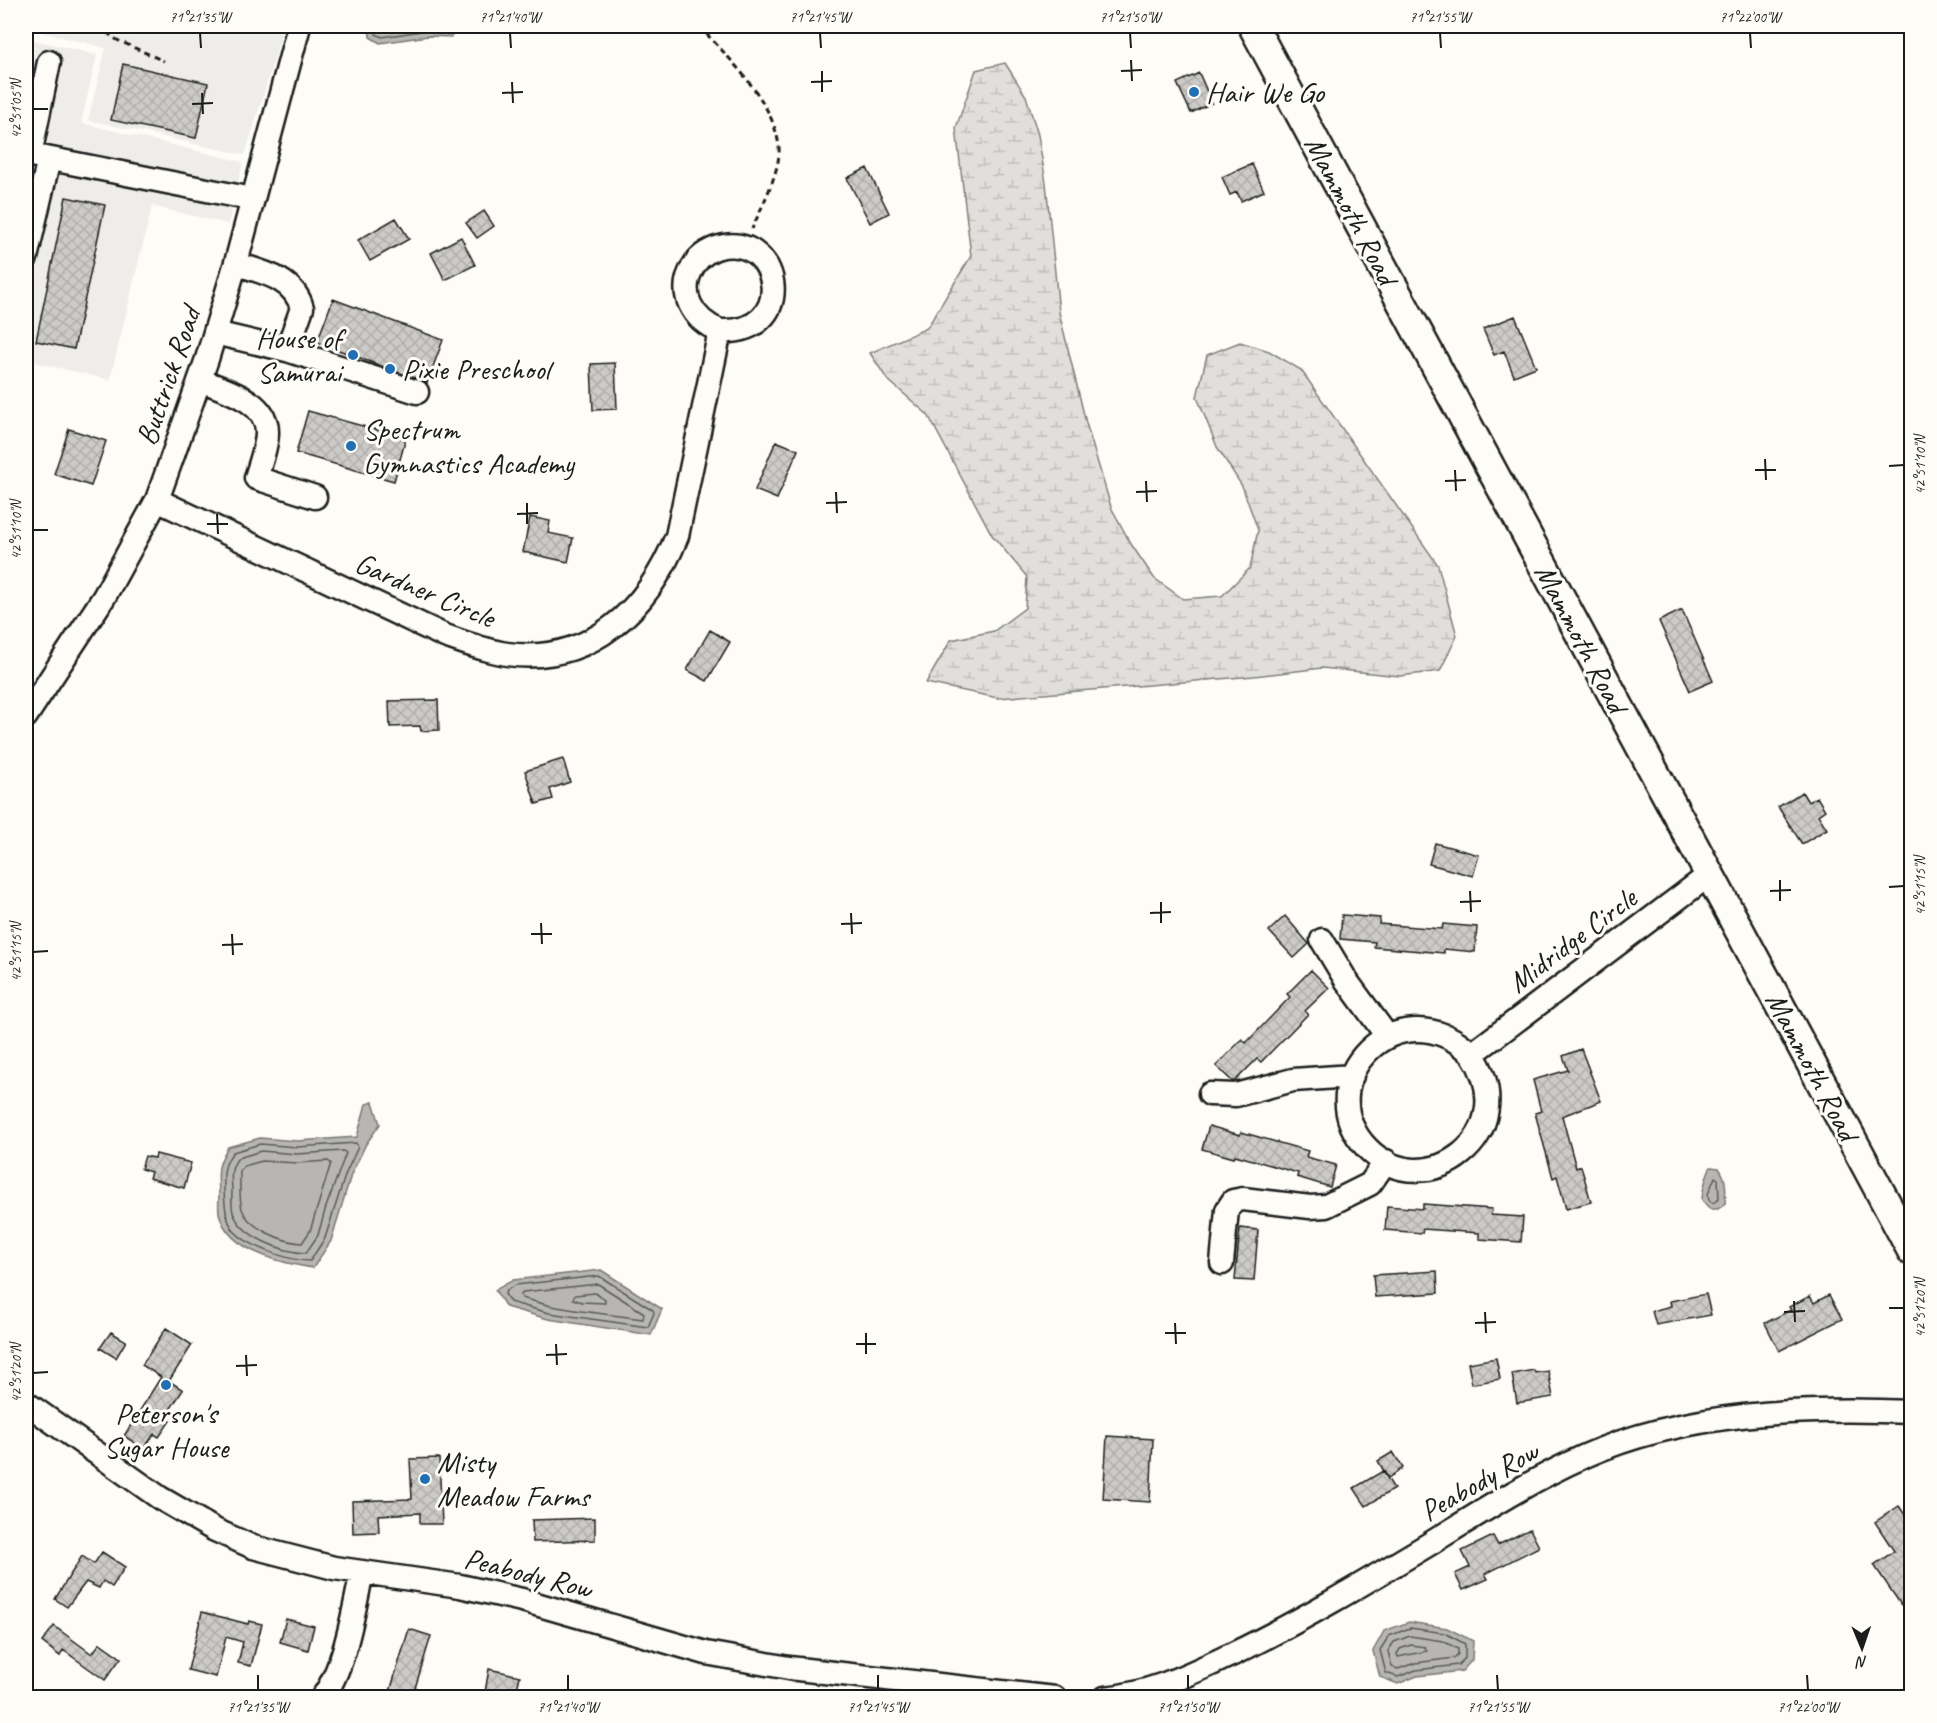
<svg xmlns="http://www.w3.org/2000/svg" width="1937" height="1723" viewBox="0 0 1937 1723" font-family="Caveat,sans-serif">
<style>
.built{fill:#eeede9}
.wetland{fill:url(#wetland-marsh);stroke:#7e7e7c;stroke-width:1.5}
.water{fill:#b7b6b2;stroke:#797876;stroke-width:1.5}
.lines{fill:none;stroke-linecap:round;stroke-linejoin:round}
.shore{stroke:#5a5a58;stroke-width:1.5}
.building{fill:url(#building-cross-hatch);stroke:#1c1c1c;stroke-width:1.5}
.minor-casing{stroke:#1c1c1c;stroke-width:27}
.major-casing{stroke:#1c1c1c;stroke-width:33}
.path{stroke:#1c1c1c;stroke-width:3;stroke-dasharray:6 4.5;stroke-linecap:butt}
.minor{stroke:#fdfcf7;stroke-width:22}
.major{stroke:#fdfcf7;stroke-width:28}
.ticks{fill:none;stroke:#1c1c1c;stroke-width:2}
.poi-dot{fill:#1f6fb2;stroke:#fdfcf7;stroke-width:2}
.labels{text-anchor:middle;stroke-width:6;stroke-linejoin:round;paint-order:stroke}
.poi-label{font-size:30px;fill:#1c1c1c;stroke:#fdfcf7;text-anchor:start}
.street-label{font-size:30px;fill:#1c1c1c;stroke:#fdfcf7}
.neatline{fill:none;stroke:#1c1c1c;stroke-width:2}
.ticks-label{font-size:15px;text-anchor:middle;fill:#1c1c1c}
</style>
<defs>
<pattern id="wetland-marsh" width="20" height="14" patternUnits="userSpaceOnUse" patternTransform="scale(1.5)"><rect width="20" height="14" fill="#e0dfdb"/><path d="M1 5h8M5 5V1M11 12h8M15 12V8" fill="none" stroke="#c0bfbb"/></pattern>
<pattern id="building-cross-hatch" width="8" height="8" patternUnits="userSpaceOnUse" patternTransform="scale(1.5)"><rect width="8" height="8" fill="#cccbc8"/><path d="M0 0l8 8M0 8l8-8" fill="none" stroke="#afaeab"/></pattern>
</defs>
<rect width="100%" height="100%" fill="#fdfcf7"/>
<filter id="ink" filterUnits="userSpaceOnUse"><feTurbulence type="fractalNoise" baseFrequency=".0167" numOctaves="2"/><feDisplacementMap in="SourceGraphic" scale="12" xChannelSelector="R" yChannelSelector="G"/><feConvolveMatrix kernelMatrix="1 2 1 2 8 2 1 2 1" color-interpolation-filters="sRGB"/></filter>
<g filter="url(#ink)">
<path class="built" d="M 26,26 L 284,26 L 245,155 L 88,120 L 106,48 L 26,28 Z
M 26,38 L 97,55 L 81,123 L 243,162 L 228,224 L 152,206 L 110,380 L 26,360 Z"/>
<path class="wetland" d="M 1005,63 L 1026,96 L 1038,135 L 1046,183 L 1059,312 L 1086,423 L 1111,507 L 1131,544 L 1154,578 L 1183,599 L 1222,596 L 1250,568 L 1258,530 L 1242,486 L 1217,447 L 1197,397 L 1207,355 L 1240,342 L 1269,351 L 1301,370 L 1438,565 L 1457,636 L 1440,671 L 1400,676 L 1322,668 L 1254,676 L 998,698 L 926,683 L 951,640 L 994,631 L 1025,608 L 1027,577 L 992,535 L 928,415 L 887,379 L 870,353 L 927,328 L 971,256 L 956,128 L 976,70 Z"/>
<path class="water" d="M 369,26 L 456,26 L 451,37 L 428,36 L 380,43 L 370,37 Z
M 373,1102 L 380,1124 L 366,1144 L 351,1175 L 331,1241 L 313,1268 C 281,1263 227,1251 219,1213 C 218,1207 219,1200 219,1194 C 218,1171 216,1167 228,1147 L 260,1138 L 297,1141 L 357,1137 L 366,1104 Z
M 1711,1167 L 1719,1168 C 1727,1179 1726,1190 1725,1204 L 1718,1209 L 1710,1209 L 1702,1200 C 1702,1194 1707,1171 1711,1167 Z
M 601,1270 L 662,1309 L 651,1335 L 548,1319 L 506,1307 L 495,1290 L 513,1280 Z
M 1409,1622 L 1447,1628 L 1473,1641 L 1472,1660 L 1462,1671 L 1417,1676 L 1398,1684 L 1380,1677 L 1373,1651 L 1384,1631 Z"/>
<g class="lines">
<path class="shore" d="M 375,26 L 376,34 L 382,37 L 428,30 L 445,31 L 449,26
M 356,1143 L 358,1147 L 346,1173 L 325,1238 L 310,1261 C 290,1261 247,1246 234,1231 C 225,1219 225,1205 224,1191 C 224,1174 222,1167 233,1152 L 260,1144 L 297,1147 Z
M 261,1151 L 297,1154 L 343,1151 L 346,1153 L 326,1207 L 318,1235 L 306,1253 C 282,1252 241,1237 233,1212 C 231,1205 232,1196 232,1189 C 231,1176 230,1168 238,1158 Z
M 262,1161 L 297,1163 L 328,1161 L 331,1163 L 310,1231 L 302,1243 C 283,1242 248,1228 242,1209 C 239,1198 240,1182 240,1171 L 244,1166 Z
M 1715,1177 L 1718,1179 L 1719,1199 L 1713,1203 L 1709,1200 L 1708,1194 Z
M 599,1276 L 653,1310 L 654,1313 L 648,1327 L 549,1313 L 510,1302 L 505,1294 L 506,1291 L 515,1285 Z
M 598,1284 L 644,1313 L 643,1319 L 581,1311 L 551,1306 L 522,1298 L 521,1295 L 523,1292 Z
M 595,1293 L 605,1299 L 605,1303 L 582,1302 L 573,1299 L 575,1295 Z
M 1410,1628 L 1445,1633 L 1465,1644 L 1465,1658 L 1458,1665 L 1416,1670 L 1398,1677 L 1386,1673 L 1380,1650 L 1389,1636 Z
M 1410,1636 L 1443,1641 L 1458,1649 L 1458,1654 L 1454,1658 L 1415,1663 L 1398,1669 L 1392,1667 L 1388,1651 L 1394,1642 Z
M 1411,1645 L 1425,1647 L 1427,1651 L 1398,1657 L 1397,1654 L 1400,1649 Z"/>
</g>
<path class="building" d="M 123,64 L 208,83 L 196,138 L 111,120 Z
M 1199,73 L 1212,103 L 1191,113 L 1177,83 Z
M 1252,164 L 1264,191 L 1241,201 L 1237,192 L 1230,195 L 1222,177 Z
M 867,168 L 889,213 L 870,223 L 847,178 Z
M 66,197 L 105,205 L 74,349 L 36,341 Z
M 484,211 L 494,226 L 477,238 L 466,223 Z
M 396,218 L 409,239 L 370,261 L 358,240 Z
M 461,237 L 475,265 L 445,280 L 431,253 Z
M 333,299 L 443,340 L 427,383 L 317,342 Z
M 1515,316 L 1536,367 L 1514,376 L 1504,351 L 1494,355 L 1483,329 Z
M 615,363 L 617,409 L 593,410 L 591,364 Z
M 308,411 L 406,438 L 394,481 L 296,453 Z
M 69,429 L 106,441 L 91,486 L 54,474 Z
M 776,441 L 798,450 L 777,499 L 755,490 Z
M 530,517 L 550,521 L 548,533 L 573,538 L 568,562 L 523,552 Z
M 1682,610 L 1713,681 L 1690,691 L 1659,621 Z
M 710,630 L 730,642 L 707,681 L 687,670 Z
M 438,700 L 439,730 L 421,731 L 420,726 L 390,727 L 389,701 Z
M 563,759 L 570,782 L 550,789 L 553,799 L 536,804 L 525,771 Z
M 1802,792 L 1808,802 L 1817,797 L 1825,810 L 1818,815 L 1827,829 L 1802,844 L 1778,807 Z
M 1435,843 L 1479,855 L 1473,876 L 1429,864 Z
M 1342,915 L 1380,918 L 1379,924 L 1442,929 L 1443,924 L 1477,927 L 1475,952 L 1444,949 L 1444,953 L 1374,947 L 1375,942 L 1340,939 Z
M 1285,916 L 1309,944 L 1294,958 L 1269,931 Z
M 1311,970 L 1329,988 L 1305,1011 L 1308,1014 L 1261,1062 L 1257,1059 L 1235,1081 L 1232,1081 L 1216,1066 L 1242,1039 L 1246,1043 L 1290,997 L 1287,994 Z
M 1581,1049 L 1601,1101 L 1562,1116 L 1576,1168 L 1581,1166 L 1591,1202 L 1566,1209 L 1557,1176 L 1553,1178 L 1535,1113 L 1541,1111 L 1533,1080 L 1568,1070 L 1563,1056 Z
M 1209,1126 L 1240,1135 L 1241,1132 L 1308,1151 L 1306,1157 L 1336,1165 L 1330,1187 L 1297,1177 L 1298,1173 L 1235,1155 L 1234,1158 L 1202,1149 Z
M 156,1154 L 191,1163 L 184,1188 L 149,1178 L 151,1172 L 141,1169 L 145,1156 L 155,1158 Z
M 1423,1204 L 1492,1209 L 1491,1215 L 1523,1217 L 1521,1242 L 1479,1239 L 1479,1233 L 1423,1229 L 1422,1233 L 1385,1230 L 1387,1206 L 1423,1209 Z
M 1240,1228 L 1258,1230 L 1254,1281 L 1235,1280 Z
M 1437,1271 L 1438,1293 L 1375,1297 L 1373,1275 Z
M 1706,1294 L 1711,1315 L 1656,1325 L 1652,1311 L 1671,1306 L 1670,1301 Z
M 1829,1295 L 1842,1319 L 1779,1351 L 1765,1323 L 1791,1310 L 1789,1307 L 1810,1296 L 1814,1303 Z
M 166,1328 L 192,1345 L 169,1381 L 183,1390 L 165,1417 L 170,1421 L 159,1437 L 154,1434 L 144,1449 L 124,1436 L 161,1377 L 142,1365 Z
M 111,1332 L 126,1341 L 116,1358 L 100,1348 Z
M 1496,1358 L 1500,1379 L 1472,1384 L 1468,1363 Z
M 1534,1370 L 1535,1373 L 1548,1371 L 1553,1397 L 1517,1403 L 1512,1374 Z
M 1107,1436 L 1153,1439 L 1150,1502 L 1103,1499 Z
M 1393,1452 L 1403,1468 L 1388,1478 L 1378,1461 Z
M 439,1458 L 442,1524 L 420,1524 L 420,1513 L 378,1515 L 379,1532 L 353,1533 L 352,1501 L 412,1499 L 410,1459 Z
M 1383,1471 L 1394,1489 L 1366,1506 L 1354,1488 Z
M 1899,1506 L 1905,1515 L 1911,1511 L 1911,1598 L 1901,1605 L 1874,1565 L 1894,1551 L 1875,1522 Z
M 595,1518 L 595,1540 L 533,1542 L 532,1520 Z
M 1530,1529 L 1539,1547 L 1485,1574 L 1488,1579 L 1463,1590 L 1455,1574 L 1470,1567 L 1462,1551 L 1493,1536 L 1498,1545 Z
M 102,1552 L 125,1567 L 112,1587 L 103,1581 L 99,1588 L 86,1582 L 67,1607 L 55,1599 L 82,1556 L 94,1564 Z
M 202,1612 L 248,1624 L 249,1621 L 262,1624 L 251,1666 L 238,1663 L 243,1642 L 226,1637 L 216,1677 L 188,1670 Z
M 286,1619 L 314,1626 L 308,1650 L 280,1642 Z
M 54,1626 L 92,1654 L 100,1643 L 121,1658 L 105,1680 L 63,1650 L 60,1656 L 42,1642 Z
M 409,1629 L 431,1636 L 412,1698 L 388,1698 Z
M 489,1669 L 520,1676 L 515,1698 L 484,1698 Z"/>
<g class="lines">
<g class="minor-casing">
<path id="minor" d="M 26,154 L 252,199
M 30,155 L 49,62
M 26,258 L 49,159
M 215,333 L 287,350 L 302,308 C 294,278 262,272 236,264
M 287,350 L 417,392
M 200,380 C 224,390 267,400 267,432 C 267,447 260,464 256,478 L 315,497
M 157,500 L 445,636 C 465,643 486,651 507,654 C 591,665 648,609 677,536 L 720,331 C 797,335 782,237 724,246 C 712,248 700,255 694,265 C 676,293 693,320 720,331
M 26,716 L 104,597 L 157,500 L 207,359 L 237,259 L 299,26
M 1322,940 L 1346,980 L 1387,1036
M 1472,1054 C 1526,1134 1425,1208 1367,1148 C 1305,1083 1398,984 1472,1054 L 1709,875
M 1210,1094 L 1236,1095 L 1293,1080 L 1352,1076
M 1222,1263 L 1227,1210 L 1233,1201 L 1243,1199 L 1310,1207 L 1326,1206 L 1370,1184 L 1386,1161
M 26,1403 L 160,1498 L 215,1530 L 253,1547 L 334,1568 L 460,1586 L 522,1600 L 706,1653 L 789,1668 L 1055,1698
M 322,1698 C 345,1668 354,1609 362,1572
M 1105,1698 C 1154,1693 1189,1674 1233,1654 C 1301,1621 1366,1582 1431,1543 C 1481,1512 1531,1480 1585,1456 C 1684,1412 1805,1407 1912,1412"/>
</g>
<g class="major-casing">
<path id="major" d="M 1253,26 L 1912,1251"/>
</g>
<path class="path" d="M 98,26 L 117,40 L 164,61
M 699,26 C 729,58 774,101 779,147 C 781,170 761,208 752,229"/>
<use href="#minor" class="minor"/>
<use href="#major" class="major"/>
</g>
</g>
<path class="ticks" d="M 200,33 L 201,48M 510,33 L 511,48M 820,33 L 821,48M 1130,33 L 1131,48M 1440,33 L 1441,48M 1750,33 L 1751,48M 1131,60 L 1132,81M 822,71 L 822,92M 1121,71 L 1142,70M 512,82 L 513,103M 811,82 L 832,81M 202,93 L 203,114M 502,93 L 523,92M 192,104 L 213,103M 33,109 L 48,109M 1765,459 L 1766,480M 1889,466 L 1904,465M 1455,470 L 1456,491M 1755,470 L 1776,470M 1146,481 L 1147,502M 1445,481 L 1466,480M 836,492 L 837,513M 1136,492 L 1157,491M 527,503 L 527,524M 826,503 L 847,502M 217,514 L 218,534M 517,514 L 538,513M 207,524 L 228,524M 33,530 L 48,530M 1780,880 L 1780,901M 1889,887 L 1904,886M 1470,891 L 1471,912M 1770,891 L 1791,890M 1161,902 L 1161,923M 1460,902 L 1481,901M 851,913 L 852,934M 1150,913 L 1171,912M 541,923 L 542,944M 841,924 L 862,923M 232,934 L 233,955M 531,934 L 552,934M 222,945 L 243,944M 33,952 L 48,951M 1794,1301 L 1795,1322M 1889,1308 L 1904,1308M 1485,1312 L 1486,1333M 1784,1312 L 1805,1311M 1175,1323 L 1176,1344M 1475,1323 L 1496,1322M 866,1333 L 866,1354M 1165,1333 L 1186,1333M 556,1344 L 557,1365M 856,1344 L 876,1344M 246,1355 L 247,1376M 546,1355 L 567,1354M 236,1366 L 257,1365M 33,1373 L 48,1372M 258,1675 L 258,1690M 568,1675 L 568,1690M 878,1675 L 878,1690M 1188,1675 L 1188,1690M 1497,1675 L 1498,1690M 1807,1675 L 1808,1690"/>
<g class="poi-dot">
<circle cx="1194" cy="92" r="6"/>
<circle cx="353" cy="355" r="6"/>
<circle cx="390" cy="369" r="6"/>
<circle cx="351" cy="446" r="6"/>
<circle cx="166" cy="1385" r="6"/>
<circle cx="425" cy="1479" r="6"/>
</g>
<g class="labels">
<g class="poi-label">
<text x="1206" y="102">Hair We Go</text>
<text x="341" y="348" text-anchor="end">House of<tspan x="341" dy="34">Samurai</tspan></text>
<text x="402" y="379">Pixie Preschool</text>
<text x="363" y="439">Spectrum<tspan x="363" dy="34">Gymnastics Academy</tspan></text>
<text x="166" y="1423" text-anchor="middle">Peterson's<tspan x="166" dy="34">Sugar House</tspan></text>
<text x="437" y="1472">Misty<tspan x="437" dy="34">Meadow Farms</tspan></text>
</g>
<g class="street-label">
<text transform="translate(1351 210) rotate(62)" y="10">Mammoth Road</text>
<text transform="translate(168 376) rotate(-71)" y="10">Buttrick Road</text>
<text transform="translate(425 590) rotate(23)" y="10">Gardner Circle</text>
<text transform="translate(1581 638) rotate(62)" y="10">Mammoth Road</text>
<text transform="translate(1572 940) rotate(-37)" y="10">Midridge Circle</text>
<text transform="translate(1812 1066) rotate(62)" y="10">Mammoth Road</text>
<text transform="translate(1479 1481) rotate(-30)" y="10">Peabody Row</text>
<text transform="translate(528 1573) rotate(14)" y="10">Peabody Row</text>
</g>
</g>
<rect width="1937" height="1723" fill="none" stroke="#fdfcf7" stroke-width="66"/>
<g transform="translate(1862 1648) rotate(178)" stroke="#fdfcf7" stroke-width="4.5" paint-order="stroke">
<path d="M0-4.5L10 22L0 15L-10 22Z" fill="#1c1c1c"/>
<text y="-9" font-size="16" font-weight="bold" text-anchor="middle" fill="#1c1c1c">N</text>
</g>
<rect x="33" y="33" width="1871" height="1657" class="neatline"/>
<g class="ticks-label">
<text x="200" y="22">71°21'35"W</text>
<text x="510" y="22">71°21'40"W</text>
<text x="820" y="22">71°21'45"W</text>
<text x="1130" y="22">71°21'50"W</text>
<text x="1440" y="22">71°21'55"W</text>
<text x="1750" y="22">71°22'00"W</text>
<text transform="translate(16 109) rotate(-90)" y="5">42°51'05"N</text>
<text transform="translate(1920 465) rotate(-90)" y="5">42°51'10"N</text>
<text transform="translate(16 530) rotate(-90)" y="5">42°51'10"N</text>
<text transform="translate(1920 886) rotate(-90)" y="5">42°51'15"N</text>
<text transform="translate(16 952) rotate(-90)" y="5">42°51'15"N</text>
<text transform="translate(1920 1308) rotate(-90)" y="5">42°51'20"N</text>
<text transform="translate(16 1373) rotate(-90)" y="5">42°51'20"N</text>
<text x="258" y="1712">71°21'35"W</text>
<text x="568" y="1712">71°21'40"W</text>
<text x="878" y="1712">71°21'45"W</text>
<text x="1188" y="1712">71°21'50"W</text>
<text x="1498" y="1712">71°21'55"W</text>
<text x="1808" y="1712">71°22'00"W</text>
</g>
</svg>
